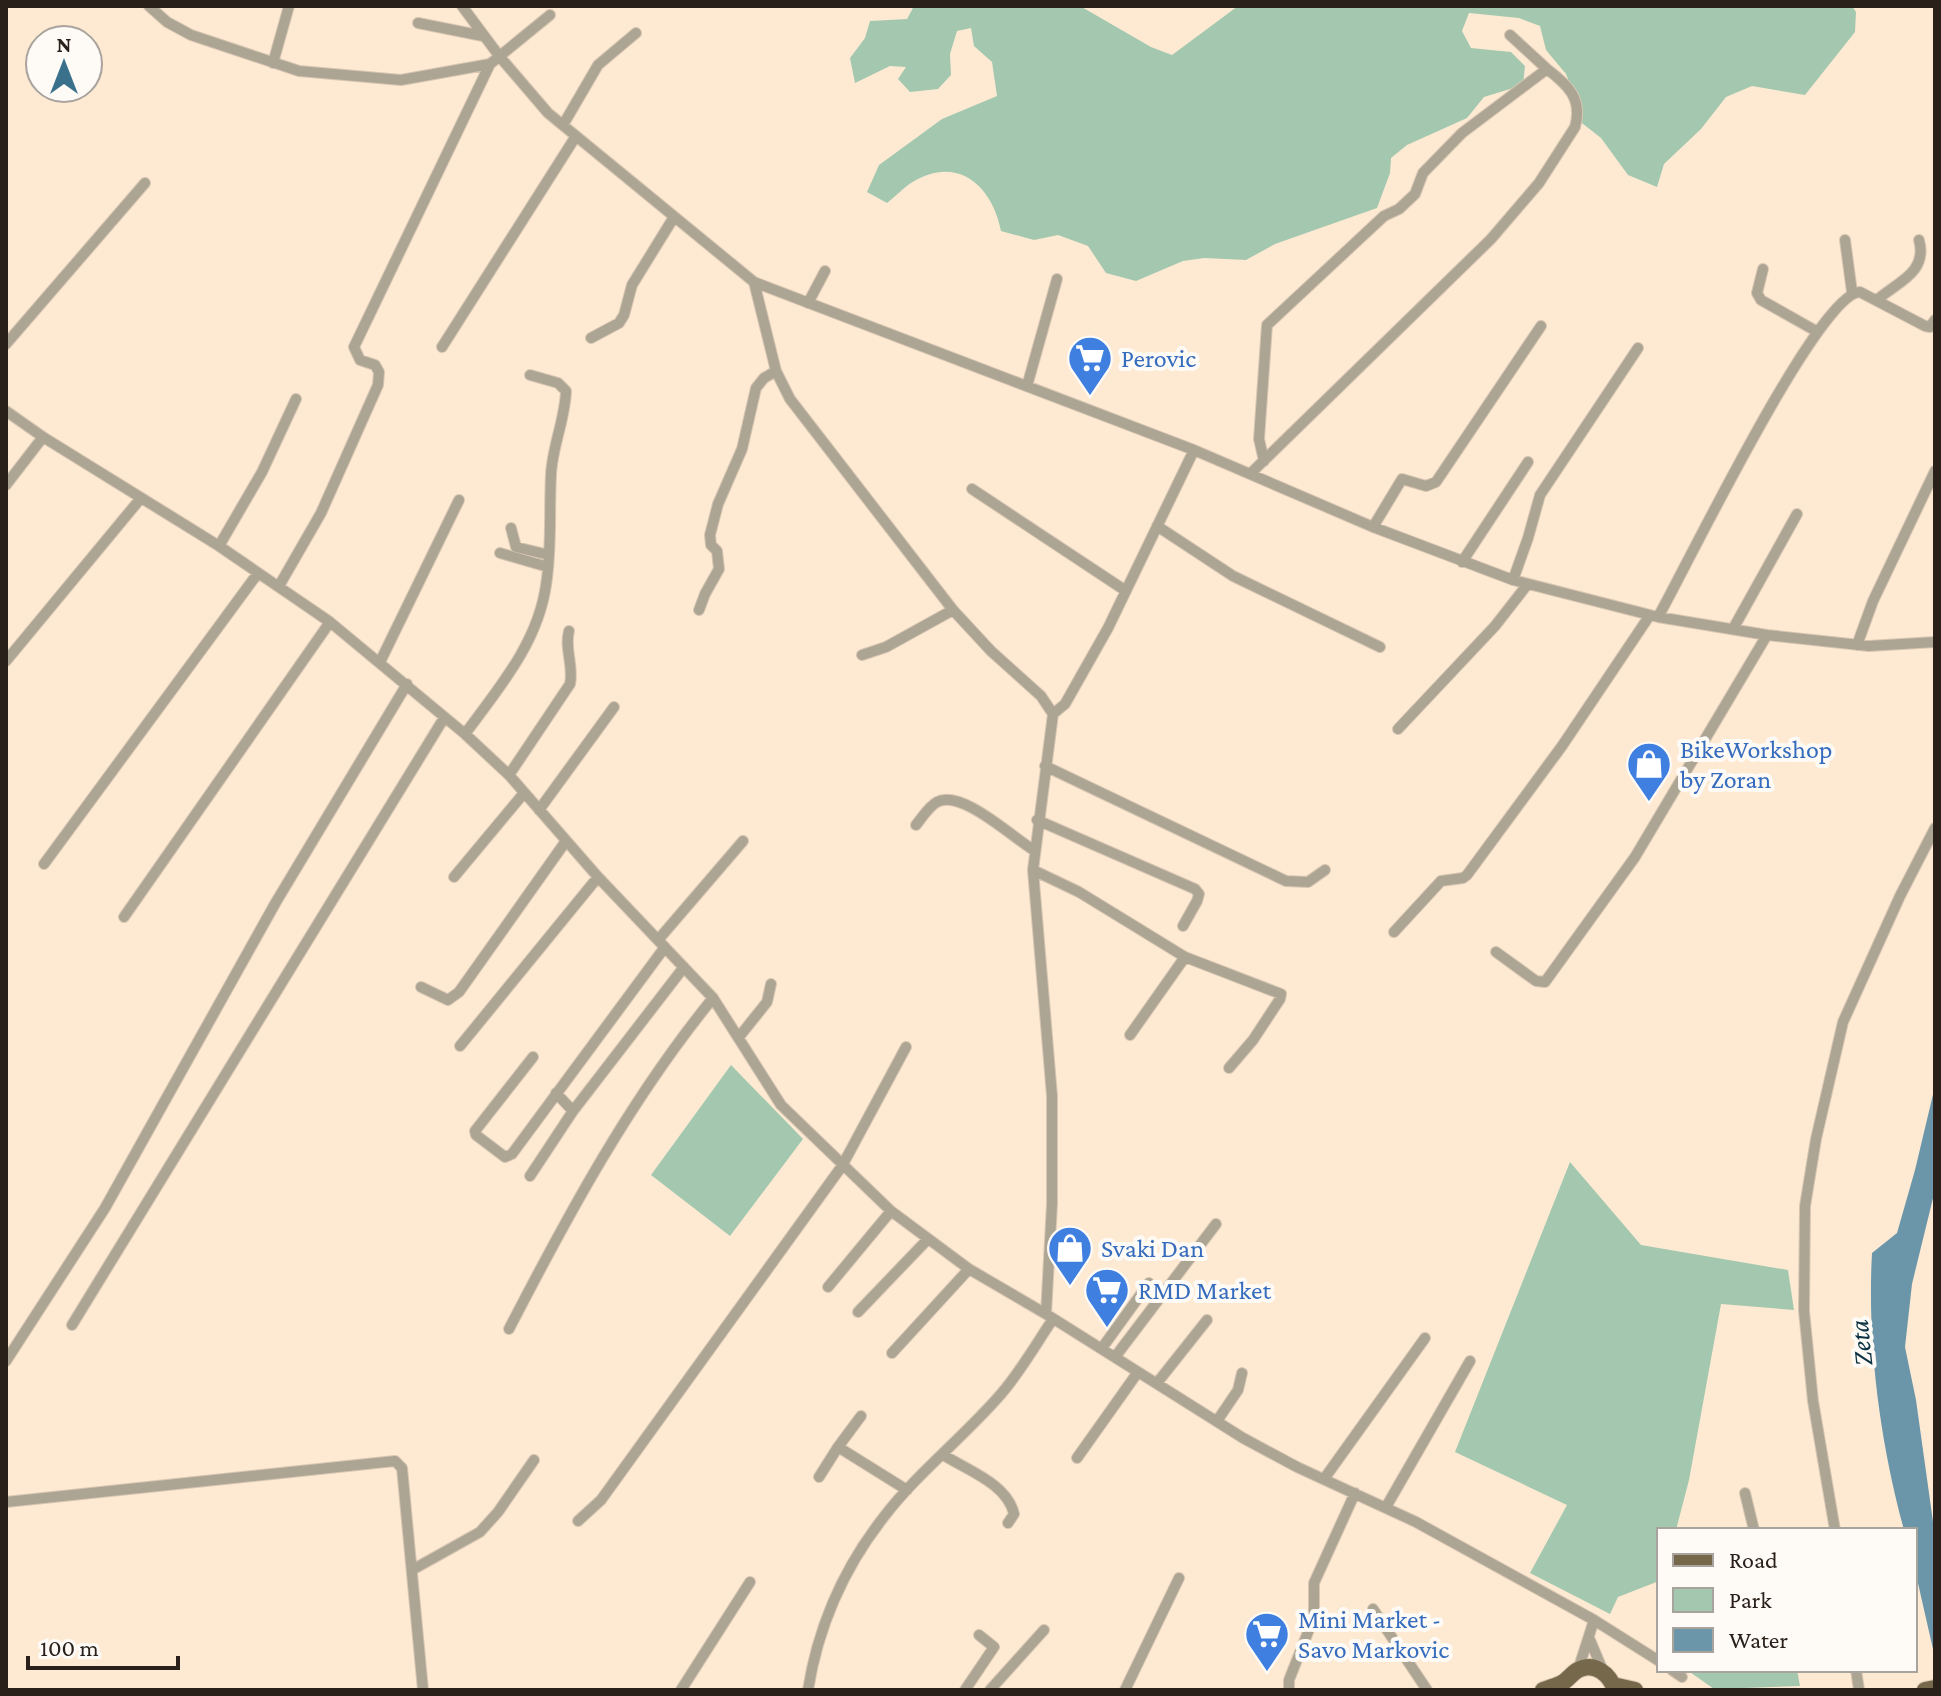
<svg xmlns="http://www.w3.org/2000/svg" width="1941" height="1696" viewBox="0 0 1941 1696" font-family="'Crimson Pro',serif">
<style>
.green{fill:#a3c8af}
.water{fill:#6b96aa}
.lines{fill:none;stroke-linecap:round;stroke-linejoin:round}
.minor-casing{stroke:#d8c6b2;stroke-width:12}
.primary-casing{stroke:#d8c6b2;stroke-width:18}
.minor{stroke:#aca594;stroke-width:10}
.primary{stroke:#76684a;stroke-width:16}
.labels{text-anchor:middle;stroke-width:8;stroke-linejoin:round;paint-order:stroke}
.shop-label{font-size:26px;fill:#366cbe;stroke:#fefaf5;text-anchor:start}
.water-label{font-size:28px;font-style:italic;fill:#0a3242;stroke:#fefaf5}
</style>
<rect width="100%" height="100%" fill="#feead3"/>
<path class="green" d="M 914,6 L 1080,6 L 1151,47 L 1172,55 L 1238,6 L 1852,6 L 1856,12 L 1855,32 L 1805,95 L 1752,86 L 1726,97 L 1701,129 L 1664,164 L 1657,187 L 1628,175 L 1601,138 L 1578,120 L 1574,94 L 1566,74 L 1546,50 L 1540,26 L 1519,18 L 1469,13 L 1462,31 L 1471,48 L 1511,52 L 1525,66 L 1523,85 L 1484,97 L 1467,118 L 1407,145 L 1391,158 L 1390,173 L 1377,208 L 1275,244 L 1246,260 L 1204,258 L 1183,261 L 1136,281 L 1106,273 L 1088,246 L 1058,235 L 1034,240 L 1001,231 C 992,185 957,154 911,183 C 903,188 895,197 887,203 L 867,192 L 879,165 L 942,119 L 997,96 L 992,62 L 974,46 L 971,28 L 957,31 L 950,54 L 951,75 L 938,89 L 910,92 L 898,79 L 906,67 L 890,66 L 855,83 L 850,58 L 865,38 L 870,21 L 907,19 Z
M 731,1065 L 803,1139 L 730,1236 L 651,1175 Z
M 1570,1162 L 1641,1245 L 1788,1270 L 1794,1310 L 1721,1304 L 1689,1480 L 1676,1530 L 1659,1530 L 1659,1581 L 1618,1597 L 1610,1614 L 1530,1573 L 1567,1505 L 1455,1452 Z
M 1687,1670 L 1797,1670 L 1800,1686 L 1714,1689 Z"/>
<path class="water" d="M 1935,1037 L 1935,1190 L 1912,1284 L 1905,1347 L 1916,1400 L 1935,1536 L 1935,1658 L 1915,1570 L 1915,1530 L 1904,1530 C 1880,1441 1867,1345 1872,1253 L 1897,1233 L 1915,1170 L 1935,1086 Z"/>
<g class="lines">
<g class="minor-casing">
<path id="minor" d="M 149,6 L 167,22 L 191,35 L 299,71 L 401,80 L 490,64 L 550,15
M 462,6 L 500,57 L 548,113 L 754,282 L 776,371 L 790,399 L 953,610 L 991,651 L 1041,696 L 1053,714 L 1033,870 L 1052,1096 L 1052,1204 L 1046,1314
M 418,23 L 483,36
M 273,63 L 289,6
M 563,125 L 598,65 L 636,33
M 1845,240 L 1852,292
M 1763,269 L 1757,293 L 1761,300 L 1816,331
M 754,282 L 1194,450 L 1373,527 L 1513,580 L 1658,617 L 1767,635 L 1869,646 L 1935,642
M 1877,300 C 1897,282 1928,273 1919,240
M 808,303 L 825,271
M 591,338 L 619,323 L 624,315 L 632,285 L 674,217
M 6,344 L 145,183
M 442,347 L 576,136
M 1027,386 L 1057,279
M 6,411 L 43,437 L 219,546 L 330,622 L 465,734 L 509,775 L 598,877 L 713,998 L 781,1105 L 891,1211 L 969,1269 L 1046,1314 L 1243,1438 L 1297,1467 L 1416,1522 L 1594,1620 L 1578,1670
M 1264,461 L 1259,439 L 1267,325 L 1384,216 L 1399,209 L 1415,194 L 1423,173 L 1462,133 L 1547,69 L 1510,35
M 1250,474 L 1491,239 L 1539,183 L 1575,127 C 1583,99 1568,85 1547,69
M 6,485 L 43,437
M 972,489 L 1126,591
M 1157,526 L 1233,576 L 1380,647
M 1373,527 L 1402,479 L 1426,486 L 1436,482 L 1541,326
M 511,528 L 516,547 L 549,555
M 219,546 L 262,472 L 296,399
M 500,553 L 548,567
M 1462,562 L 1528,462
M 1513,580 L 1528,538 L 1540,495 L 1638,348
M 279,586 L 321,513 L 378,385 L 379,372 L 375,365 L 360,360 L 354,347 L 490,64
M 699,610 L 705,594 L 719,569 L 717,551 L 711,545 L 710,535 L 718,504 L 742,449 L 756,388 L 764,378 L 776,371
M 1658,617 C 1685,570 1818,293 1860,292 L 1925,326 L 1930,327 L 1935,320
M 1733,629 L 1797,514
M 1857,645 L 1873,601 L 1935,471
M 862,655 L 886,647 L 953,610
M 6,661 L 141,498
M 380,662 L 459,500
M 1053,714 L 1065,704 L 1108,628 L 1194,450
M 1398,729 L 1495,626 L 1527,585
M 465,734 C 498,689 538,643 546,585 C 552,549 549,512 551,475 C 552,447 565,420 566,391 L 558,383 L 530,375
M 1045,766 L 1286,881 L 1308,882 L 1325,870
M 509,775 L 570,684 C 574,665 564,649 569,631
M 539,810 L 614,707
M 1037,820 L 1195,889 L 1199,894 L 1197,901 L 1183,926
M 916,825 C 922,818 928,807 937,802 C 962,789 1013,838 1035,851
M 44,864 L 258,573
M 1033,870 L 1079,892 L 1185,957 L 1281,994 L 1280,999 L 1253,1040 L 1229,1068
M 454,877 L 524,793
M 124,917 L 330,622
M 1394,932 L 1441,881 L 1463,878 L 1467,875 L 1562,746 L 1650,615
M 658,940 L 743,841
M 1496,952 L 1536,981 L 1545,982 L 1635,857 L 1767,635
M 421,987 L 448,1000 L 459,992 L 566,841
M 1130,1035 L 1185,957
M 739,1037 L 767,1002 L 771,984
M 460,1046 L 598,877
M 533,1057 L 475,1131 L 476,1135 L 505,1157 L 512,1154 L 665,947
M 556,1093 L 573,1111
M 530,1176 L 573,1111 L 684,967
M 828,1287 L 891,1211
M 858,1312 L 928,1239
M 72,1325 L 444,718
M 509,1329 C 569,1213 630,1100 713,998
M 1102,1348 L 1149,1283
M 892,1353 L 969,1269
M 1115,1357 L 1216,1224
M 6,1361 L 105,1208 L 276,902 L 407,684
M 1157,1383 L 1207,1320
M 861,1416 L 838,1447 L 907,1490
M 1217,1421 L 1238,1390 L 1242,1373
M 942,1454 C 966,1470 1007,1483 1014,1514 L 1008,1523
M 1077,1458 L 1138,1372
M 819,1477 L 838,1447
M 1324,1479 L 1425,1338
M 1745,1493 L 1754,1530
M 6,1502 L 395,1461 L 402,1468 L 423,1690
M 1386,1507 L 1470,1361
M 578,1521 L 601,1500 L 842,1166 L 906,1047
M 1835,1530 L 1813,1401 L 1804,1311 L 1805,1206 L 1816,1139 L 1843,1022 L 1900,896 L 1935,828
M 412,1570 L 480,1532 L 498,1512 L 534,1460
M 1373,1609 L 1427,1690
M 1594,1620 L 1659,1661
M 1590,1640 L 1603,1671
M 1672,1670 L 1682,1677
M 1856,1670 L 1859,1690
M 681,1690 L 750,1582
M 808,1690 C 818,1627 844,1568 883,1518 C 917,1473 964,1437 1001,1394 C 1021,1371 1036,1344 1053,1319
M 965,1690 L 994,1647 L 979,1635
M 990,1690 L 1044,1630
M 1125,1690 L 1179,1578
M 1289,1690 L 1289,1680 L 1314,1617 L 1314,1583 L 1355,1493"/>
</g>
<g class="primary-casing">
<path id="primary" d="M 1613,1685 L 1635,1690
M 1543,1690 C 1549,1688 1556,1686 1562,1683 C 1568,1680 1572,1673 1578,1670 C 1595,1661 1610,1675 1615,1690
M 1925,1690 L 1935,1688"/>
</g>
<use href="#minor" class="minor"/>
<use href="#primary" class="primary"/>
</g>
<defs>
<g id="supermarket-pin" transform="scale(2.3)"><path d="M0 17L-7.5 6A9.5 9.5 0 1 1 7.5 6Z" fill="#3f7fe0" stroke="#fefaf5"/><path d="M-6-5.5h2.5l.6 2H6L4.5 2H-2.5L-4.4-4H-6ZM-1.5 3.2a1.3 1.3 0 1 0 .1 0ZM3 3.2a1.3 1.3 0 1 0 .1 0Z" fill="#fff"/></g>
<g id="shop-pin" transform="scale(2.3)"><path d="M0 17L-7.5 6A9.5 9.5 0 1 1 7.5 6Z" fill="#3f7fe0" stroke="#fefaf5"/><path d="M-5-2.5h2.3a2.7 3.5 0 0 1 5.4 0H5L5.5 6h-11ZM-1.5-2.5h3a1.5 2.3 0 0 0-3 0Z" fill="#fff"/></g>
</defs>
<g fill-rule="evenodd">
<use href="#supermarket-pin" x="1090" y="358"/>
<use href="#shop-pin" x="1649" y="764"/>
<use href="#shop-pin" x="1070" y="1248"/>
<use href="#supermarket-pin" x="1107" y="1290"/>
<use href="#supermarket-pin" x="1267" y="1634"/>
</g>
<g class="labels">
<g class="shop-label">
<text x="1121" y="367">Perovic</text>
<text x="1680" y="758">BikeWorkshop<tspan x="1680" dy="30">by Zoran</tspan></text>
<text x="1101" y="1257">Svaki Dan</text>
<text x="1138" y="1299">RMD Market</text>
<text x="1298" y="1628">Mini Market -<tspan x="1298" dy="30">Savo Markovic</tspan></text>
</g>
<g class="water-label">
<text transform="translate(1860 1343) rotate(-96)" y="10">Zeta</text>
</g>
</g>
<rect width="1941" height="1696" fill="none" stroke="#292119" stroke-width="16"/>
<rect x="1657" y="1528" width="260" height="144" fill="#fefaf5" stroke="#a9a39d" stroke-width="2"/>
<rect x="1673" y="1554" width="40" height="12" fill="#76684a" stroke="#a9a39d" stroke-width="2"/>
<text x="1729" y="1568" font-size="24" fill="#292119">Road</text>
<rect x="1673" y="1588" width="40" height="24" fill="#a3c8af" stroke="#a9a39d" stroke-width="2"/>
<text x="1729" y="1608" font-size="24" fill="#292119">Park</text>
<rect x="1673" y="1628" width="40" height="24" fill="#6b96aa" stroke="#a9a39d" stroke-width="2"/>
<text x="1729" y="1648" font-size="24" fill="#292119">Water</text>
<g transform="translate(64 64)"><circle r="38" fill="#fefaf5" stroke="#a9a39d" stroke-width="2"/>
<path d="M0-6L14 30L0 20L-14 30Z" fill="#39708b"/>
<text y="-12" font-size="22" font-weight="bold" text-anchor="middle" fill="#292119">N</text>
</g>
<path d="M28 1656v12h150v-12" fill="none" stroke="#292119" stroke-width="4"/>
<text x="40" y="1656" font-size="24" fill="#292119" stroke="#fefaf5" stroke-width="6" paint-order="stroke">100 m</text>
</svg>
